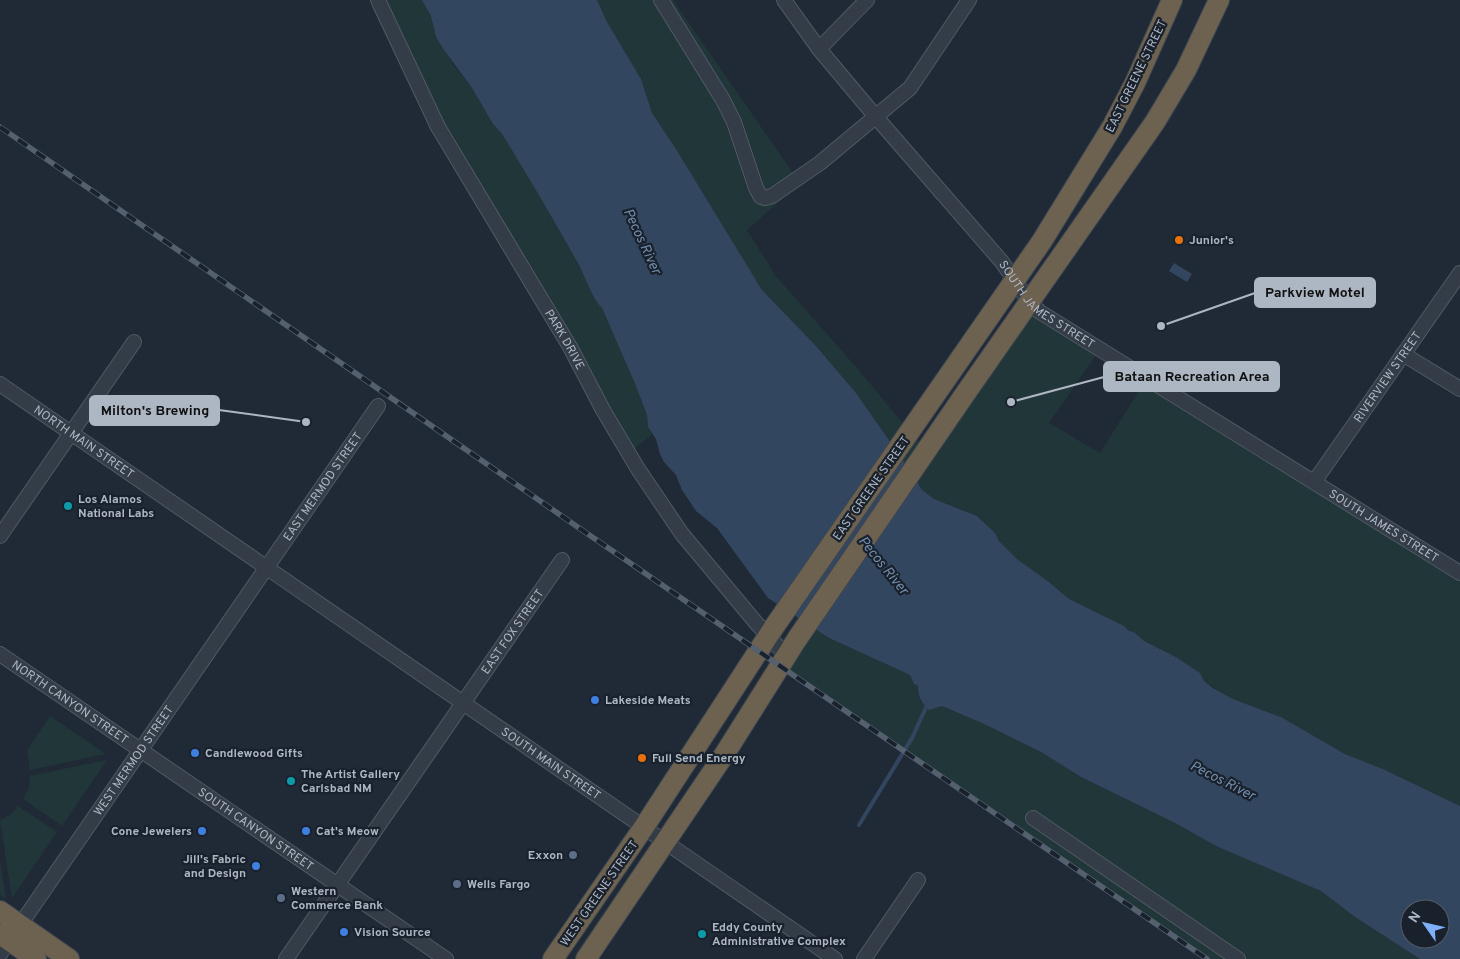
<svg xmlns="http://www.w3.org/2000/svg" width="1460" height="959" viewBox="0 0 1460 959" font-family="Overpass,sans-serif">
<style>
.green{fill:#213638}
.water{fill:#33465f;fill-rule:evenodd}
.lines{fill:none;stroke-linecap:round;stroke-linejoin:round}
.stream{stroke:#33465f;stroke-width:4}
.minor-casing{stroke:#505a65;stroke-width:16}
.highway-casing{stroke:#3e4752;stroke-width:22}
.minor{stroke:#333c47;stroke-width:14}
.highway{stroke:#6d6150;stroke-width:20}
.rail-casing{stroke:#55606f;stroke-width:5.5}
.rail{stroke:#19212c;stroke-width:4;stroke-dasharray:11;stroke-linecap:butt}
.food-dot{fill:#e8710a;stroke:#19212c;stroke-width:2}
.culture-dot{fill:#0f9aa8;stroke:#19212c;stroke-width:2}
.shop-dot{fill:#3f7fe0;stroke:#19212c;stroke-width:2}
.service-dot{fill:#5c6f8a;stroke:#19212c;stroke-width:2}
.labels{text-anchor:middle;stroke-width:4.5;stroke-linejoin:round;paint-order:stroke}
.street-label{font-size:12px;fill:#adb7c4;stroke:#19212c}
.poi-label{font-size:12px;font-weight:bold;fill:#adb7c4;stroke:#19212c;text-anchor:start}
.water-label{font-size:14px;font-style:italic;fill:#748ead;stroke:#19212c}
.leader{fill:none;stroke:#adb7c4;stroke-width:2}
.callout-dot{fill:#adb7c4;stroke:#19212c;stroke-width:2}
.callout{fill:#adb7c4;stroke:#adb7c4;stroke-width:2}
.callout-label{font-size:14px;text-anchor:middle;font-weight:bold;fill:#111}
</style>
<rect width="100%" height="100%" fill="#202a37"/>
<path class="green" d="M 378,0 L 422,0 L 431,16 L 436,37 L 453,64 L 472,88 L 493,124 L 502,134 C 529,178 555,222 580,267 C 586,278 593,300 602,308 L 636,386 L 647,415 L 648,427 L 652,435 L 628,453 L 495,221 Z
M 597,0 L 673,0 L 800,183 L 747,230 L 775,275 L 857,368 L 926,451 L 1030,303 L 1100,349 L 1049,423 L 1100,453 L 1147,378 L 1460,573 L 1460,806 L 1383,769 L 1345,754 L 1281,717 L 1233,699 L 1213,687 L 1204,681 L 1200,673 L 1176,657 L 1144,641 L 1134,632 L 1129,631 L 1124,626 L 1114,621 L 1069,599 L 1049,582 L 1017,559 L 999,541 L 995,533 L 977,516 L 934,499 L 921,489 L 917,480 L 856,393 L 816,346 L 762,290 L 676,149 L 652,113 L 641,79 L 607,22 Z
M 808,624 L 829,638 L 910,675 L 914,684 L 918,686 L 917,691 L 921,702 L 942,706 L 982,723 L 1041,752 L 1081,777 L 1175,823 L 1216,846 L 1321,891 L 1355,917 L 1420,959 L 1207,959 L 781,665 Z
M 50,716 L 106,754 L 30,770 L 27,750 Z
M 107,760 L 62,826 L 23,799 L 29,788 L 30,776 Z
M 18,806 L 57,832 L 12,898 L 0,820 L 11,814 Z
M 0,861 L 6,899 L 0,895 Z"/>
<path class="water" d="M 422,0 L 597,0 L 607,22 L 641,79 L 652,113 L 676,149 L 762,290 L 816,346 L 856,393 L 917,480 L 921,489 L 934,499 L 977,516 L 995,533 L 999,541 L 1017,559 L 1049,582 L 1069,599 L 1114,621 L 1124,626 L 1129,631 L 1134,632 L 1144,641 L 1176,657 L 1200,673 L 1204,681 L 1213,688 L 1233,699 L 1281,717 L 1345,754 L 1383,769 L 1460,806 L 1460,959 L 1420,959 L 1355,917 L 1321,891 L 1216,846 L 1175,823 L 1081,777 L 1041,752 L 982,723 L 942,706 L 929,710 C 922,703 917,696 918,686 L 914,684 L 910,675 L 829,638 L 768,598 L 717,528 L 696,511 L 682,490 L 676,475 L 664,462 L 660,454 L 656,439 L 648,427 L 647,415 L 636,386 L 602,308 C 593,300 586,279 580,267 C 555,222 529,178 502,134 L 493,124 L 472,88 L 444,50 L 436,37 L 431,16 ZM 1410,909 L 1440,909 L 1440,939 L 1410,939 Z
M 1174,263 L 1192,274 L 1187,282 L 1169,271 Z"/>
<g class="lines">
<path class="stream" d="M 859,825 L 912,738 L 928,703"/>
<g class="minor-casing">
<g id="minor">
<path id="s1" d="M 378,0 L 438,127 L 570,347 L 603,410 L 638,469 L 682,534 L 758,625 L 786,655"/>
<path d="M 661,0 L 723,100 L 734,122 L 756,188 L 761,197 L 765,198 L 772,196 L 820,163 L 910,88 L 969,0"/>
<path id="s2" d="M 784,0 L 819,49 L 876,117 L 1002,262 L 1030,303 L 1040,312 L 1460,573"/>
<path d="M 819,49 L 867,0"/>
<path d="M 1403,354 L 1460,389"/>
<path id="s3" d="M 0,384 L 835,959"/>
<path id="s4" d="M 1314,482 L 1460,273"/>
<path d="M 0,536 L 134,342"/>
<path id="s5" d="M 0,654 L 446,959"/>
<path d="M 1033,818 L 1238,959"/>
<path id="s6" d="M 0,954 L 378,406"/>
<path id="s7" d="M 286,959 L 562,560"/>
<path d="M 864,959 L 918,880"/>
</g>
</g>
<g class="highway-casing">
<path id="highway" d="M 0,911 L 69,959
M 0,934 L 36,959
M 553,959 L 644,827 L 774,627 L 1042,241 L 1112,127 L 1135,83 L 1172,0
M 586,959 L 724,755 L 797,639 L 965,394 L 1155,122 L 1186,70 L 1219,0"/>
</g>
<use href="#minor" class="minor"/>
<use href="#highway" class="highway"/>
<g class="rail-casing">
<path id="rail" d="M 0,127 L 582,530 L 1207,959"/>
</g>
<use href="#rail" class="rail"/>
</g>
<g class="food-dot">
<circle cx="1179" cy="240" r="5"/>
<circle cx="642" cy="758" r="5"/>
</g>
<g class="culture-dot">
<circle cx="68" cy="506" r="5"/>
<circle cx="291" cy="781" r="5"/>
<circle cx="702" cy="934" r="5"/>
</g>
<g class="shop-dot">
<circle cx="595" cy="700" r="5"/>
<circle cx="195" cy="753" r="5"/>
<circle cx="202" cy="831" r="5"/>
<circle cx="306" cy="831" r="5"/>
<circle cx="256" cy="866" r="5"/>
<circle cx="344" cy="932" r="5"/>
</g>
<g class="service-dot">
<circle cx="573" cy="855" r="5"/>
<circle cx="457" cy="884" r="5"/>
<circle cx="281" cy="898" r="5"/>
</g>
<g class="labels">
<g class="street-label">
<text transform="translate(1136 76) rotate(-64)" y="4">EAST GREENE STREET</text>
<text dy="4" stroke="none"><textPath href="#s2" startOffset="404">SOUTH JAMES STREET</textPath></text>
<text dy="4" stroke="none"><textPath href="#s1" startOffset="388">PARK DRIVE</textPath></text>
<text dy="4" stroke="none"><textPath href="#s4" startOffset="128">RIVERVIEW STREET</textPath></text>
<text dy="4" stroke="none"><textPath href="#s3" startOffset="102">NORTH MAIN STREET</textPath></text>
<text dy="4" stroke="none"><textPath href="#s6" startOffset="568">EAST MERMOD STREET</textPath></text>
<text transform="translate(871 488) rotate(-55)" y="4">EAST GREENE STREET</text>
<text dy="4" stroke="none"><textPath href="#s2" startOffset="809">SOUTH JAMES STREET</textPath></text>
<text dy="4" stroke="none"><textPath href="#s7" startOffset="398">EAST FOX STREET</textPath></text>
<text dy="4" stroke="none"><textPath href="#s5" startOffset="85">NORTH CANYON STREET</textPath></text>
<text dy="4" stroke="none"><textPath href="#s6" startOffset="235">WEST MERMOD STREET</textPath></text>
<text dy="4" stroke="none"><textPath href="#s3" startOffset="669">SOUTH MAIN STREET</textPath></text>
<text dy="4" stroke="none"><textPath href="#s5" startOffset="310">SOUTH CANYON STREET</textPath></text>
<text transform="translate(599 893) rotate(-55)" y="4">WEST GREENE STREET</text>
</g>
<g class="poi-label">
<text x="1189" y="244">Junior's</text>
<text x="78" y="503">Los Alamos<tspan x="78" dy="14">National Labs</tspan></text>
<text x="605" y="704">Lakeside Meats</text>
<text x="205" y="757">Candlewood Gifts</text>
<text x="652" y="762">Full Send Energy</text>
<text x="301" y="778">The Artist Gallery<tspan x="301" dy="14">Carlsbad NM</tspan></text>
<text x="192" y="835" text-anchor="end">Cone Jewelers</text>
<text x="316" y="835">Cat's Meow</text>
<text x="563" y="859" text-anchor="end">Exxon</text>
<text x="246" y="863" text-anchor="end">Jill's Fabric<tspan x="246" dy="14">and Design</tspan></text>
<text x="467" y="888">Wells Fargo</text>
<text x="291" y="895">Western<tspan x="291" dy="14">Commerce Bank</tspan></text>
<text x="712" y="931">Eddy County<tspan x="712" dy="14">Administrative Complex</tspan></text>
<text x="354" y="936">Vision Source</text>
</g>
<g class="water-label">
<text transform="translate(643 241) rotate(65)" y="5">Pecos River</text>
<text transform="translate(884 565) rotate(51)" y="5">Pecos River</text>
<text transform="translate(1223 780) rotate(27)" y="5">Pecos River</text>
</g>
</g>
<path class="leader" d="M1161 326L1255 293M1011 402L1104 377M306 422L219 410"/>
<g class="callout-dot">
<circle cx="1161" cy="326" r="5"/>
<circle cx="1011" cy="402" r="5"/>
<circle cx="306" cy="422" r="5"/>
</g>
<g class="callout">
<rect x="1255" y="278" width="120" height="29" rx="5"/>
<rect x="1104" y="362" width="175" height="29" rx="5"/>
<rect x="90" y="396" width="129" height="29" rx="5"/>
</g>
<g class="callout-label">
<text x="1315" y="297">Parkview Motel</text>
<text x="1192" y="381">Bataan Recreation Area</text>
<text x="155" y="415">Milton's Brewing</text>
</g>
<g transform="translate(1425 924) rotate(304)"><circle r="24" fill="#19212c" stroke="#545d69"/>
<path d="M0-4L9 19L0 12L-9 19Z" fill="#7eb1f8"/>
<text y="-8" font-size="14" font-weight="bold" text-anchor="middle" fill="#adb7c4">N</text>
</g>
</svg>
